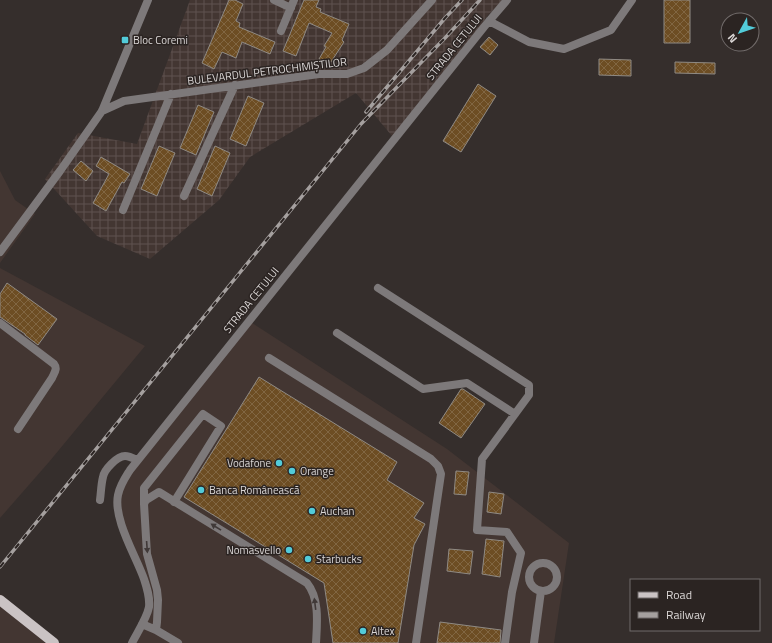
<svg xmlns="http://www.w3.org/2000/svg" width="772" height="643" viewBox="0 0 772 643" font-family="'Titillium Web',sans-serif">
<style>
.built{fill:#433632}
.industrial{fill:url(#industrial-grid)}
.building{fill:url(#building-cross-hatch);stroke:#8f8a84}
.lines{fill:none;stroke-linecap:round;stroke-linejoin:round}
.minor{stroke:#7d797a;stroke-width:8}
.major{stroke:#cac3c4;stroke-width:10}
.rail-casing{stroke:#a5a09f;stroke-width:3.5}
.rail{stroke:#2b2422;stroke-width:2;stroke-dasharray:6;stroke-linecap:butt}
.oneway{fill:#403938}
.poi-dot{fill:#52cbd9;stroke:#2b2422;stroke-width:1.5}
.labels{text-anchor:middle;stroke-width:3;stroke-linejoin:round;paint-order:stroke}
.poi-label{font-size:11px;fill:#dad6d5;stroke:#2b2422;text-anchor:start}
.street-label{font-size:11px;fill:#dad6d5;stroke:#2b2422}
</style>
<defs>
<pattern id="industrial-grid" width="8" height="8" patternUnits="userSpaceOnUse"><rect width="8" height="8" fill="#433632"/><path d="M0 4h8M4 0v8" fill="none" stroke="#5e524f"/></pattern>
<pattern id="building-cross-hatch" width="8" height="8" patternUnits="userSpaceOnUse"><rect width="8" height="8" fill="#6d4d23"/><path d="M0 0l8 8M0 8l8-8" fill="none" stroke="#816642"/></pattern>
</defs>
<rect width="100%" height="100%" fill="#352e2c"/>
<path class="built" d="M 0,171 L 15,200 L 35,214 L 0,263 Z
M 0,268 L 145,346 L 49,462 L 0,518 Z
M 249,321 L 447,449 L 569,543 L 554,643 L 131,643 L 149,607 L 140,568 L 120,522 L 121,484 Z
M 0,594 L 4,597 L 59,643 L 0,643 Z"/>
<path class="industrial" d="M 190,0 L 504,0 L 488,15 L 445,76 L 392,136 L 356,93 L 250,157 L 219,200 L 150,259 L 97,236 L 45,179 L 78,133 L 137,144 Z"/>
<path class="building" d="M 229,0 L 235,0 L 243,4 L 236,21 L 240,23 L 239,27 L 275,42 L 270,54 L 242,42 L 236,58 L 222,52 L 214,69 L 202,63 Z
M 304,0 L 319,0 L 316,7 L 321,9 L 320,12 L 349,24 L 342,40 L 344,42 L 329,65 L 319,59 L 326,47 L 324,46 L 332,33 L 309,23 L 296,56 L 283,51 Z
M 664,0 L 690,0 L 690,43 L 664,43 Z
M 489,37 L 498,45 L 490,55 L 480,47 Z
M 599,59 L 631,60 L 631,76 L 599,75 Z
M 675,62 L 715,63 L 715,74 L 675,73 Z
M 478,84 L 496,96 L 461,152 L 443,141 Z
M 248,96 L 264,103 L 246,146 L 230,139 Z
M 198,105 L 214,112 L 196,155 L 180,148 Z
M 159,146 L 175,153 L 157,196 L 141,189 Z
M 215,146 L 230,153 L 212,196 L 197,189 Z
M 101,157 L 130,174 L 124,183 L 122,182 L 106,211 L 93,203 L 109,174 L 96,166 Z
M 81,161 L 93,171 L 86,181 L 73,170 Z
M 7,283 L 57,319 L 38,345 L 25,335 L 25,334 L 3,319 L 0,317 L 0,294 Z
M 259,377 L 397,462 L 387,480 L 424,503 L 414,518 L 425,524 L 414,545 L 398,643 L 333,643 L 324,583 L 184,497 Z
M 461,389 L 463,389 L 485,404 L 461,438 L 439,423 Z
M 456,471 L 469,472 L 466,495 L 454,494 Z
M 489,492 L 504,494 L 501,514 L 487,512 Z
M 486,539 L 504,541 L 500,577 L 482,574 Z
M 449,549 L 473,551 L 470,574 L 447,571 Z
M 440,622 L 501,630 L 500,643 L 437,643 Z"/>
<g class="lines">
<path class="minor" d="M 274,0 L 291,8
M 489,21 L 529,42 L 564,49 L 611,30 L 632,0
M 281,31 L 294,0
M 102,111 L 124,101 L 319,74 L 347,74 L 364,68 L 387,50 L 432,0
M 184,196 L 235,85
M 123,210 L 171,94
M 0,252 L 60,171 L 102,111 L 148,0
M 378,288 L 529,385 L 529,395 L 482,459 L 477,530 L 507,532 L 521,553 L 512,592 L 505,643
M 0,323 L 54,364 C 58,369 54,373 52,378 L 18,429
M 337,333 L 423,389 L 467,383 L 515,414
M 269,358 L 431,459 L 438,466 L 441,474 L 416,643
M 100,500 C 101,493 101,485 103,477 C 104,470 117,456 125,456 C 129,456 133,458 137,460
M 144,504 L 144,488 L 203,414 L 221,426 L 174,502
M529 577a14 14 0 1 1 28 0a14 14 0 1 1-28 0Z
M 142,624 L 156,630 L 178,643
M 156,630 L 157,622 L 158,600 L 157,590 L 147,554 L 144,504 L 146,500 L 159,492 L 307,583 C 320,599 317,624 316,643
M 132,643 C 137,633 147,618 149,607 C 150,597 147,588 144,579 C 136,556 113,519 118,495 C 120,485 125,478 130,470 L 484,27 L 507,0
M 534,643 L 541,591"/>
<path class="major" d="M 0,600 L 54,643"/>
<g class="rail-casing">
<path id="rail" d="M 366,112 L 445,18 L 462,0
M 0,567 L 361,124 L 445,38 L 480,0"/>
</g>
<use href="#rail" class="rail"/>
</g>
<defs><path id="oneway-solid" d="M-6-.8H1V-3.2L6.5 0L1 3.2V.8H-6Z"/></defs>
<g class="oneway">
<use href="#oneway-solid" transform="translate(216 527) rotate(-148)"/>
<use href="#oneway-solid" transform="translate(147 547) rotate(86)"/>
<use href="#oneway-solid" transform="translate(315 604) rotate(-97)"/>
</g>
<g class="poi-dot">
<rect x="121" y="36" width="8" height="8" rx="2"/>
<circle cx="279" cy="463" r="4"/>
<circle cx="292" cy="471" r="4"/>
<circle cx="201" cy="490" r="4"/>
<circle cx="312" cy="511" r="4"/>
<circle cx="289" cy="550" r="4"/>
<circle cx="308" cy="559" r="4"/>
<circle cx="363" cy="631" r="4"/>
</g>
<g class="labels">
<g class="poi-label">
<text x="133" y="44">Bloc Coremi</text>
<text x="271" y="467" text-anchor="end">Vodafone</text>
<text x="300" y="475">Orange</text>
<text x="209" y="494">Banca Românească</text>
<text x="320" y="515">Auchan</text>
<text x="281" y="554" text-anchor="end">Nomasvello</text>
<text x="316" y="563">Starbucks</text>
<text x="371" y="635">Altex</text>
</g>
<g class="street-label">
<text transform="translate(454 47) rotate(-51)" y="4">STRADA CETULUI</text>
<text transform="translate(267 71) rotate(-7)" y="4">BULEVARDUL PETROCHIMIȘTILOR</text>
<text transform="translate(251 300) rotate(-51)" y="4">STRADA CETULUI</text>
</g>
</g>
<rect x="630" y="579" width="130" height="52" fill="#2b2422" stroke="#716b6a"/>
<rect x="638" y="592" width="20" height="6" fill="#cac3c4" stroke="#716b6a"/>
<text x="666" y="599" font-size="12" fill="#dad6d5">Road</text>
<rect x="638" y="612" width="20" height="6" fill="#a5a09f" stroke="#716b6a"/>
<text x="666" y="619" font-size="12" fill="#dad6d5">Railway</text>
<g transform="translate(740 32) rotate(230)"><circle r="19" fill="#2b2422" stroke="#716b6a"/>
<path d="M0-3L7 15L0 10L-7 15Z" fill="#52cbd9"/>
<text y="-6" font-size="11" font-weight="bold" text-anchor="middle" fill="#dad6d5">N</text>
</g>
</svg>
